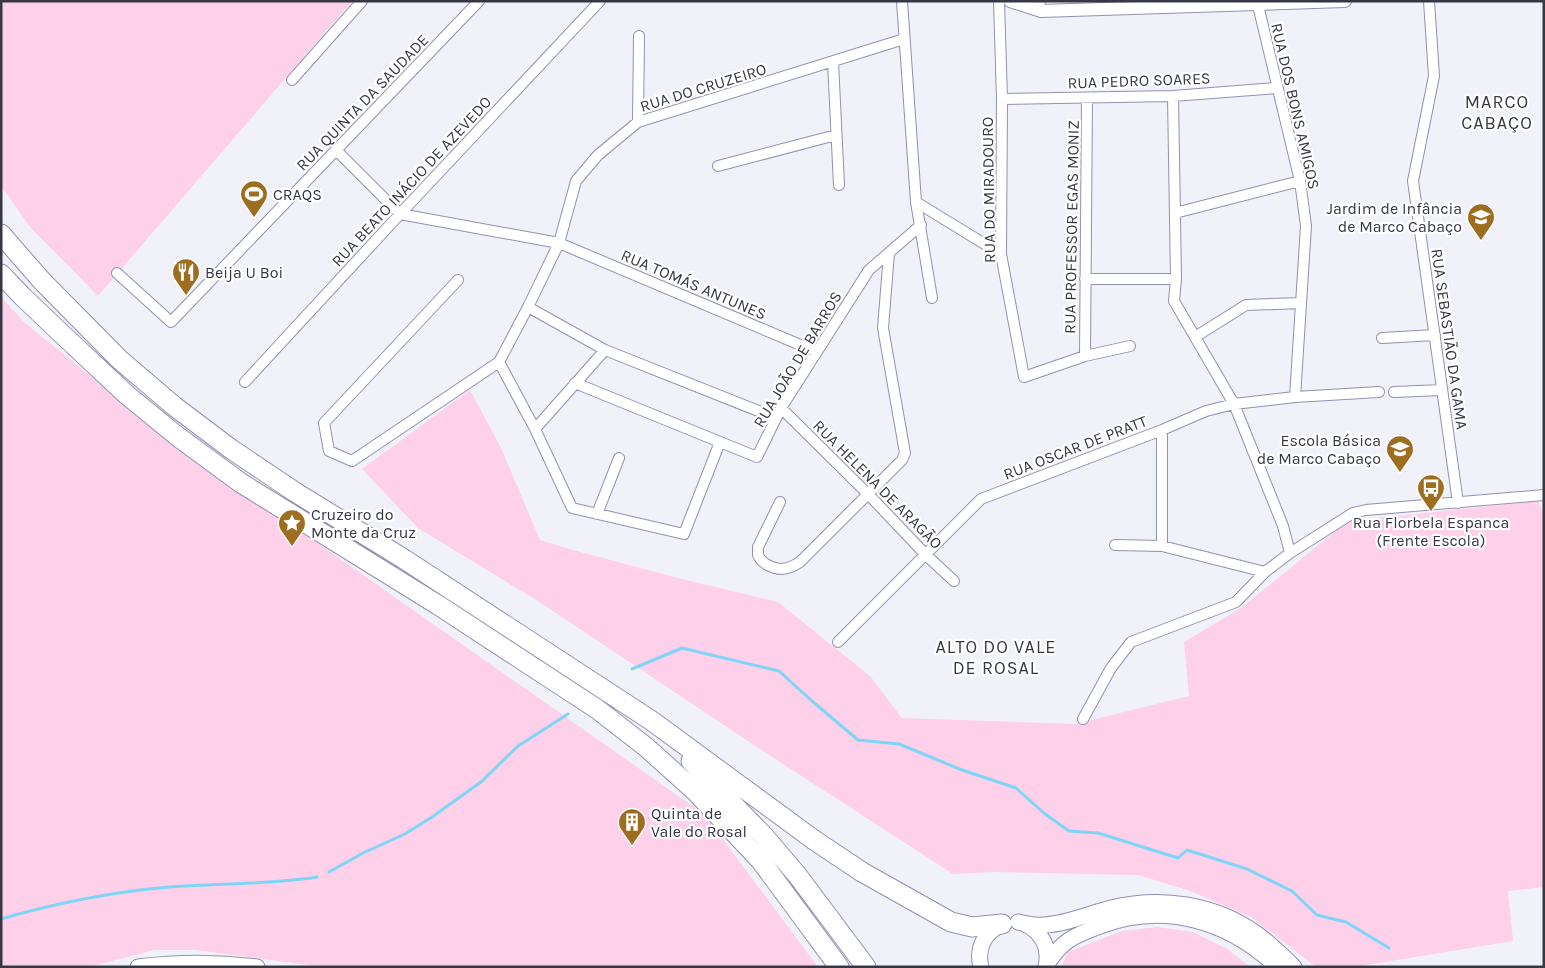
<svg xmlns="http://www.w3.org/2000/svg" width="1545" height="968" viewBox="0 0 1545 968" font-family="Karla,sans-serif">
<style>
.green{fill:#fed0e9}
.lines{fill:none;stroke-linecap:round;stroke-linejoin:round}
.stream{stroke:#7ed6f6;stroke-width:3}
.minor-casing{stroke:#9091b2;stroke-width:12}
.tertiary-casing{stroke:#9091b2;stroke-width:14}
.secondary-casing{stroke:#9091b2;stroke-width:17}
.motorway-casing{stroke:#9091b2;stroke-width:21}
.minor{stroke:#fff;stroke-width:10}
.tertiary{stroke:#fff;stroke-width:12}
.secondary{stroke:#fff;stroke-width:15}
.motorway{stroke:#fff;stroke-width:19}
.labels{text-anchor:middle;stroke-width:4.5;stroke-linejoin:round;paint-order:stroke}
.street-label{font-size:16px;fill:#373745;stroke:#fff}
.poi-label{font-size:16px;fill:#373745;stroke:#fff;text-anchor:start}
.neighbourhood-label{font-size:18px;letter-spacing:1px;fill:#373745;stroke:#fff}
</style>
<rect width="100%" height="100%" fill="#f1f2f9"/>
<path class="green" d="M 1,1 L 352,1 L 98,296 L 31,228 L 1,186 Z
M 1,297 L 24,322 L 162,434 L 704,814 L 818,967 L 323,967 L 196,950 L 154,950 L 89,967 L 1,967 Z
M 470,390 L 501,448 L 540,540 L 569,549 L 678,578 L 778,602 L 870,676 L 902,718 L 1075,724 L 1189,696 L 1184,642 L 1241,608 L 1348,521 L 1538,501 L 1544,515 L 1544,887 L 1508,891 L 1513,941 L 1354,967 L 1316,967 L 1251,917 L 1190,891 L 1138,875 L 993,872 L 953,874 L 760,749 L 541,603 L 418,528 L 362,469 Z
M 1157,927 L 1193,932 L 1229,950 L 1250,967 L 1061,967 L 1068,952 L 1122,931 Z"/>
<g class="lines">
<path class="stream" d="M 632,669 L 682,648 L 779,671 L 812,701 L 858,740 L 899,744 L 962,770 L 1016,788 L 1045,814 L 1069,831 L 1098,833 L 1178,858 L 1187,850 L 1247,869 L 1292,891 L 1317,915 L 1346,922 L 1389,948
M 329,872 L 363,853 L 405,834 L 432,817 L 481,782 L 518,746 L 568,714
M 1,919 C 56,903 112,892 169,887 C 218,883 268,885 317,877"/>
<g class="minor-casing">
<path id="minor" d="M 902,1 L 916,202 L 932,298
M 999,1 L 1002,99 L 1001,254 L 1024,377 L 1085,356 L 1130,346
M 1039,1 L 1041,11
M 1257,1 L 1300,181 L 1306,226 L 1295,397
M 1429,1 L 1434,76 L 1413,181 L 1458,503
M 833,62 L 839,185
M 292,80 L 362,1
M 1173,96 L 1176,279 L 1174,301 L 1234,404 L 1283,526 L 1290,553
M 1002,99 L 1173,96 L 1277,88
M 638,122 L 639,36
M 336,150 L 400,214 L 559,243 L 817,352
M 718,166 L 836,135
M 916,202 L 1001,254
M 1175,213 L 1300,181
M 117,273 L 171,322 L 479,1
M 1085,279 L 1176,279
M 458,280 L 324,423 L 329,451 L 352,461 L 499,362 L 528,307 L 559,243 L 576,181 L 598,155 L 638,122 L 904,39
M 528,307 L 605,350 L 776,418
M 1195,337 L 1246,305 L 1301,303
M 1382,338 L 1435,335
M 1085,356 L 1087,98
M 499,362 L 535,429 L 572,508 L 684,534 L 720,442
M 245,382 L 400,214 L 600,1
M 575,383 L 757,457 L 781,408 L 869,270 L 921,225
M 1394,392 L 1442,390
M 781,408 L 869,495 L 926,555 L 954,581
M 535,429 L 605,350
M 1162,430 L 1162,546
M 780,502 L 758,547 C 758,548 758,554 758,555 C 761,563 773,569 781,569 C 788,569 794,566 800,562 L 902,460 L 905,453 L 883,328 L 889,253
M 597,514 L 619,458
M 1115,545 L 1162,546 L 1265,572
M 838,642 L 981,499 L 1162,430 L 1206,411 L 1234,404 L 1295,397 L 1379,392
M 1083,719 L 1111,668 L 1131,642 L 1236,602 L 1265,572 L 1290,553 L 1353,513 L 1366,510 L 1544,495"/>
</g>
<g class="tertiary-casing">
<path id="tertiary" d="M 1010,1 L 1041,11 L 1345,1"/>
</g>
<g class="secondary-casing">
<path id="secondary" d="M 1018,922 C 1026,924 1035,926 1044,925 C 1067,924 1088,914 1111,908 C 1160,896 1214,903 1257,934 C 1270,943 1282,955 1294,967
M 1025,924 C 1043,933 1050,948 1046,967
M 1046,966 C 1061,941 1073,936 1100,926 C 1164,902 1228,920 1277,967
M 138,967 C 178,962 217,962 257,967
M 981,967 C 976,948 985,931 1003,924"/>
</g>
<g class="motorway-casing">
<path id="motorway" d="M 1,234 L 42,281 L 119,359 L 174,406 L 231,449 L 295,492 L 404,559 L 652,721 L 814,840 L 862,872 L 951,922 L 972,927 L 1002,924
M 1,274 L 23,297 L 64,336 L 127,395 L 177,436 L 241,483 L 438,605 L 597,709 L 646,747 L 696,792 L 761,861 L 839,967
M 691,761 L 764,836 L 798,876 L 866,967"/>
</g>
<use href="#minor" class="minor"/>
<use href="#tertiary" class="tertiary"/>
<use href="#secondary" class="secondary"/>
<use href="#motorway" class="motorway"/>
</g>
<defs>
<g id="stadium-pin" transform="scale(1.4375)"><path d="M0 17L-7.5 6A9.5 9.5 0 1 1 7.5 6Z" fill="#9d6d20" stroke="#fff"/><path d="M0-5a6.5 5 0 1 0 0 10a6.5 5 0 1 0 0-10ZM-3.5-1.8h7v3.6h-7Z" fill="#fff"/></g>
<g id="school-pin" transform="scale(1.4375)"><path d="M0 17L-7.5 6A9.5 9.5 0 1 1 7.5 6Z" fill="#9d6d20" stroke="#fff"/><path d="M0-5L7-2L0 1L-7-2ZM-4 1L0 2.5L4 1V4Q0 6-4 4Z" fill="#fff"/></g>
<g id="restaurant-pin" transform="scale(1.4375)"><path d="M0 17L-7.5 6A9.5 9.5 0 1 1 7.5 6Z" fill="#9d6d20" stroke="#fff"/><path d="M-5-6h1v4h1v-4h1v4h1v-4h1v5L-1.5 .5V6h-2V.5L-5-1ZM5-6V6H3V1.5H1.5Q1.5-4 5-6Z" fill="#fff"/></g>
<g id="bus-pin" transform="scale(1.4375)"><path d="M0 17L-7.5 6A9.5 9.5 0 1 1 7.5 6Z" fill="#9d6d20" stroke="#fff"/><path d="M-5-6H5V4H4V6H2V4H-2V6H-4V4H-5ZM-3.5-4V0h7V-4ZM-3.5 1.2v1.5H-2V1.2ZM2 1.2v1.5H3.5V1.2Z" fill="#fff"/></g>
<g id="sight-pin" transform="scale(1.4375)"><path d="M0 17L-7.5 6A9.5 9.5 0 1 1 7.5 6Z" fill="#9d6d20" stroke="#fff"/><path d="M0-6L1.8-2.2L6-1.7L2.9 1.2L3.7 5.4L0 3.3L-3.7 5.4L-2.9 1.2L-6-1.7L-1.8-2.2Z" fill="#fff"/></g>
<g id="building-pin" transform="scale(1.4375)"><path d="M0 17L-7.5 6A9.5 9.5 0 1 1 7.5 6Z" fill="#9d6d20" stroke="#fff"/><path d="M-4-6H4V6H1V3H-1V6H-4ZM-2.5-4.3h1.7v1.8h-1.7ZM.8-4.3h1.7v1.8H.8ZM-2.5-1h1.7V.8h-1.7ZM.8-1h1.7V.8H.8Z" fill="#fff"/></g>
</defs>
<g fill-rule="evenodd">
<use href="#stadium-pin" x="254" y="194"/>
<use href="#school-pin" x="1481" y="217"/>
<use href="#restaurant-pin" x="186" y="272"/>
<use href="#school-pin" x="1400" y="449"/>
<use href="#bus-pin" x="1431" y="488"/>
<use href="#sight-pin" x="292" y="523"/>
<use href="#building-pin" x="632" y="822"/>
</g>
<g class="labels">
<g class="street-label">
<text transform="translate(1139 80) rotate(-2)" y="6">RUA PEDRO SOARES</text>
<text transform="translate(703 87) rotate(-17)" y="6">RUA DO CRUZEIRO</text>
<text transform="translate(362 102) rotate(-46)" y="6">RUA QUINTA DA SAUDADE</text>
<text transform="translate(1296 106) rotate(77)" y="6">RUA DOS BONS AMIGOS</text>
<text transform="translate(411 181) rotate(-47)" y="6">RUA BEATO INÁCIO DE AZEVEDO</text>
<text transform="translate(988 190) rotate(-91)" y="6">RUA DO MIRADOURO</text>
<text transform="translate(1071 227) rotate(-89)" y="6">RUA PROFESSOR EGAS MONIZ</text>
<text transform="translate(694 284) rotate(23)" y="6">RUA TOMÁS ANTUNES</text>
<text transform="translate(1450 339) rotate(82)" y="6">RUA SEBASTIÃO DA GAMA</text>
<text transform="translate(797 359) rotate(-59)" y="6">RUA JOÃO DE BARROS</text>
<text transform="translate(1075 447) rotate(-21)" y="6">RUA OSCAR DE PRATT</text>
<text transform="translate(878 484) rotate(45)" y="6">RUA HELENA DE ARAGÃO</text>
</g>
<g class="poi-label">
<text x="273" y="200">CRAQS</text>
<text x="1462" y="214" text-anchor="end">Jardim de Infância<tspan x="1462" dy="18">de Marco Cabaço</tspan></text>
<text x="205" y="278">Beija U Boi</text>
<text x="1381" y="446" text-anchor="end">Escola Básica<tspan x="1381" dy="18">de Marco Cabaço</tspan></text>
<text x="311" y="520">Cruzeiro do<tspan x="311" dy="18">Monte da Cruz</tspan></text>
<text x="1431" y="528" text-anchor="middle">Rua Florbela Espanca<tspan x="1431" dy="18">(Frente Escola)</tspan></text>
<text x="651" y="819">Quinta de<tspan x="651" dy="18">Vale do Rosal</tspan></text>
</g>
<g class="neighbourhood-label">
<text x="1497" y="108">MARCO<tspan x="1497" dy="21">CABAÇO</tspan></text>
<text x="996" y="653">ALTO DO VALE<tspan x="996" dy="21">DE ROSAL</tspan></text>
</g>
</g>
<rect width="1545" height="968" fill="none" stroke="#373745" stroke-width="5"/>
</svg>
